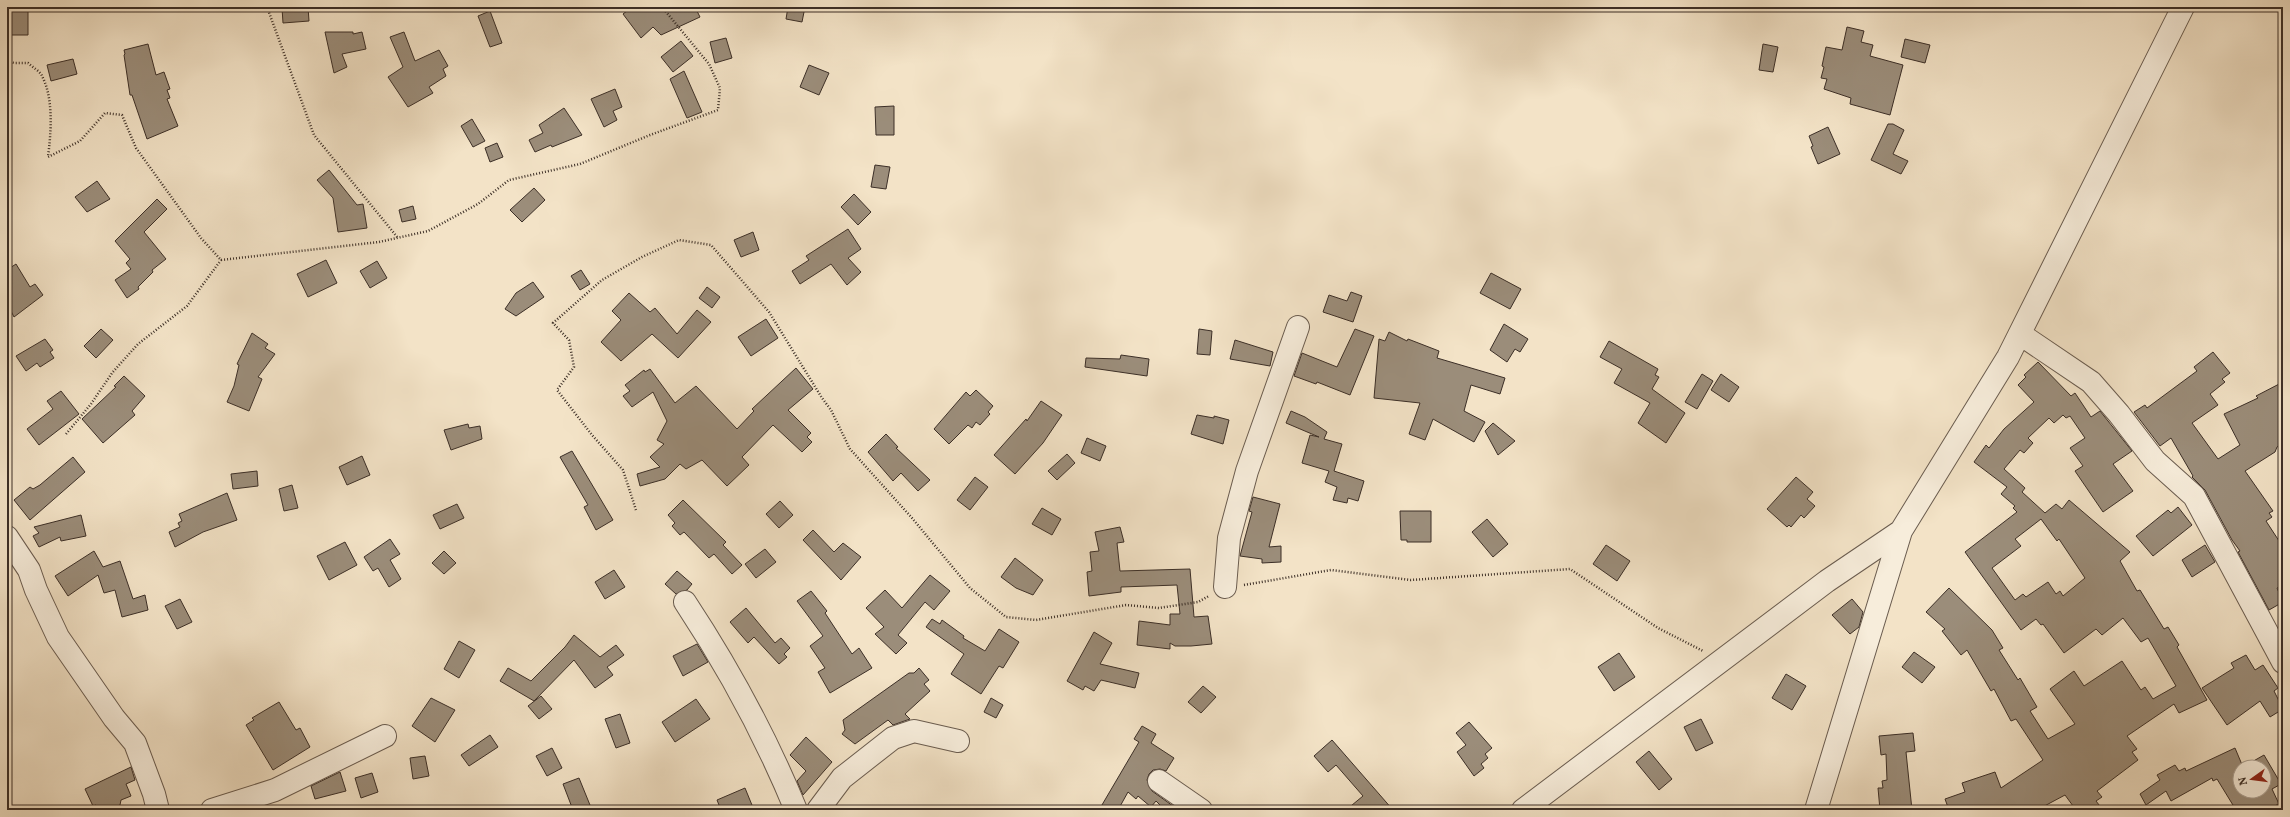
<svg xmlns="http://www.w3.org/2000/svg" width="2290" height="817" viewBox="0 0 2290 817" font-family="Vollkorn,serif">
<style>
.building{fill:#9b8d7a;stroke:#3c2f27;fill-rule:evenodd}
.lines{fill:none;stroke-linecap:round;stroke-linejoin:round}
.minor-casing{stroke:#6a5c4f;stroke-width:24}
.path{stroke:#3c2f27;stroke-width:2.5;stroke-dasharray:1 2;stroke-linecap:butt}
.minor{stroke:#f7eddb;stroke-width:22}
</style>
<rect width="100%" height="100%" fill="#f3e3c7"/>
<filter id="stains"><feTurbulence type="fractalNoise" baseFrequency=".005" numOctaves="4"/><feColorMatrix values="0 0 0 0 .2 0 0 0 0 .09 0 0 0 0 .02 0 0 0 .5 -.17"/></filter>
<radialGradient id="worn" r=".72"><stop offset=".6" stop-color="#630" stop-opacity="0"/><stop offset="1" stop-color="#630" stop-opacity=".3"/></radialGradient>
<path class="building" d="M 7,7 L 28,7 L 28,35 L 7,35 Z
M 308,7 L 309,21 L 283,23 L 282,8 Z
M 632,7 L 695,7 L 700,17 L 661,35 L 653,27 L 641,38 L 623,14 Z
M 788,7 L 805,7 L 802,22 L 786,19 Z
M 490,11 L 502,43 L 490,47 L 478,16 Z
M 1847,27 L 1864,31 L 1861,42 L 1873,45 L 1870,56 L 1903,65 L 1890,115 L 1850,104 L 1851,98 L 1824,89 L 1827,79 L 1821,78 L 1824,67 L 1822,66 L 1826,47 L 1842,50 Z
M 325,32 L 353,32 L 353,34 L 362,32 L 366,49 L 342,54 L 347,67 L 334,73 Z
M 404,32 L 415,61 L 439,50 L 448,66 L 443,69 L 446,76 L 429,87 L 433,93 L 408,107 L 388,77 L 403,67 L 390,37 Z
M 726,38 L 732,58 L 715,63 L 710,42 Z
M 1905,39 L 1930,45 L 1925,63 L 1901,57 Z
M 681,41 L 693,56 L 673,72 L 661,57 Z
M 148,44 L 156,75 L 164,72 L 170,89 L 167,90 L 170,98 L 167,99 L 178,126 L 147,139 L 132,95 L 130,95 L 124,55 L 125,54 L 124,50 Z
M 1763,44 L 1778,47 L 1773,72 L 1759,70 Z
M 73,59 L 77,74 L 51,81 L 47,65 Z
M 809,65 L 829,73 L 819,95 L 800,87 Z
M 684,71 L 702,112 L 687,118 L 670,79 Z
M 615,89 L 622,107 L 613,111 L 617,120 L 604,127 L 591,99 Z
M 894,106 L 894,135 L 876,135 L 875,107 Z
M 564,108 L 582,135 L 552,147 L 551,145 L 535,152 L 529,140 L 543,133 L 539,125 Z
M 472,119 L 485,141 L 473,147 L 461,126 Z
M 1888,124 L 1893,124 L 1904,130 L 1893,154 L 1908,161 L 1901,174 L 1871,160 Z
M 1828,127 L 1840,154 L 1818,164 L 1811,147 L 1813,146 L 1809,136 Z
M 497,143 L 503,157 L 490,162 L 485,148 Z
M 875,165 L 890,167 L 886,189 L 871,187 Z
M 329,170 L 357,205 L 363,204 L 367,228 L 338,232 L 333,198 L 317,180 Z
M 97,181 L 110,199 L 87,212 L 75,197 Z
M 534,188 L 545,200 L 522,222 L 510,210 Z
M 854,194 L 871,212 L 858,225 L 841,207 Z
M 157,199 L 167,209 L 144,232 L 166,259 L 152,270 L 153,272 L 138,287 L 139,289 L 127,298 L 115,280 L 131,269 L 126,263 L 130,259 L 115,241 Z
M 413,206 L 416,219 L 402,222 L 399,210 Z
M 848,229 L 861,249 L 848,258 L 861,272 L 847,285 L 831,264 L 800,284 L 792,271 L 809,260 L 806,256 Z
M 753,232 L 759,250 L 741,257 L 734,240 Z
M 326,260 L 337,283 L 308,297 L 297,274 Z
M 377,261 L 387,278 L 370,288 L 360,271 Z
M 16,264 L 30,287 L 35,284 L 43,295 L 14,317 L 7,303 L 7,270 Z
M 581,270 L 590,284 L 580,290 L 571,276 Z
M 1491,273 L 1521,289 L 1510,309 L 1480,293 Z
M 533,282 L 544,297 L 516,316 L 505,309 L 516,293 Z
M 707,287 L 720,297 L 712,308 L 699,298 Z
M 1351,292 L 1362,296 L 1353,322 L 1323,312 L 1329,295 L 1347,301 Z
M 629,293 L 650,312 L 655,308 L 677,334 L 697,310 L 711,322 L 678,358 L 652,334 L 621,361 L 601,342 L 621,320 L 612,311 Z
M 766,319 L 778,338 L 751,356 L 738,337 Z
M 1504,324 L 1528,339 L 1520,352 L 1515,349 L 1507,362 L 1490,350 Z
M 101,329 L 113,340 L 96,358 L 84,346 Z
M 1199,329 L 1212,331 L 1210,355 L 1197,354 Z
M 1355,329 L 1374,336 L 1350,395 L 1317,382 L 1316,384 L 1294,376 L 1302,353 L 1337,367 Z
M 1389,332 L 1407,341 L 1408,339 L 1439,351 L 1437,358 L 1505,378 L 1500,394 L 1471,385 L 1464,411 L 1485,422 L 1474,442 L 1433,419 L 1425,440 L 1409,434 L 1420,403 L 1374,398 L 1379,339 L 1385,341 Z
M 252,333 L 268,344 L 265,348 L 275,354 L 258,377 L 262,379 L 249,411 L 227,402 L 234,386 L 239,365 L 237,364 Z
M 45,339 L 53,350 L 50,352 L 54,358 L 40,367 L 37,363 L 26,371 L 16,356 Z
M 1235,340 L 1273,352 L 1270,366 L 1230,359 Z
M 1609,341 L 1658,369 L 1655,375 L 1659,377 L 1652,389 L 1685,413 L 1666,443 L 1638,423 L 1650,403 L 1614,383 L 1622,369 L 1600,357 Z
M 2213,352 L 2230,373 L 2222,379 L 2225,382 L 2210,394 L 2218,405 L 2192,423 L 2218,459 L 2240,445 L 2224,414 L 2258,398 L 2256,396 L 2283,382 L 2283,443 L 2277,447 L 2275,452 L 2245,471 L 2273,511 L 2269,513 L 2272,517 L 2266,521 L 2283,547 L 2283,585 L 2277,588 L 2283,602 L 2269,610 L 2238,552 L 2240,551 L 2232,540 L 2205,490 L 2192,477 L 2193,476 L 2171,438 L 2160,446 L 2134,412 L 2145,405 L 2147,408 L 2197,371 L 2194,367 Z
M 1121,355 L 1149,359 L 1147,376 L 1085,367 L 1086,358 L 1120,359 Z
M 2038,362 L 2071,396 L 2075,393 L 2091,417 L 2100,411 L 2132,451 L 2113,464 L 2133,491 L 2103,512 L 2075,471 L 2083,466 L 2070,448 L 2085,438 L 2070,416 L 2066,418 L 2063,415 L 2054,423 L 2049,418 L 2028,438 L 2033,443 L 2024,453 L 2020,450 L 2004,469 L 2025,488 L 2022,492 L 2045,513 L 2056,504 L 2062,509 L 2069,500 L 2130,552 L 2120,561 L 2137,591 L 2140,590 L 2164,629 L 2168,627 L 2179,645 L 2177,647 L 2207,700 L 2179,713 L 2174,704 L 2127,736 L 2137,749 L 2132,752 L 2138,760 L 2097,791 L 2102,797 L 2096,801 L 2103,810 L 2076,810 L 2065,795 L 2037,810 L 1949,810 L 1945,799 L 1965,792 L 1962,783 L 1995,772 L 2001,788 L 2043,760 L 2016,719 L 2011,721 L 1994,689 L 1991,691 L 1967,650 L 1961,655 L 1942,631 L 1945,629 L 1926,612 L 1949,588 L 1992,630 L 2003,648 L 1999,650 L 2018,680 L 2020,678 L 2037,707 L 2030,711 L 2048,739 L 2075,724 L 2050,689 L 2074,671 L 2084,686 L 2122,661 L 2141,690 L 2145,687 L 2153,699 L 2176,686 L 2148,638 L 2141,642 L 2123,618 L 2102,635 L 2096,629 L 2064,653 L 2043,624 L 2041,625 L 2036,619 L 2021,630 L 1965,552 L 2017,512 L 2013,508 L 2015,506 L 2001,494 L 2007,487 L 1974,462 L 1986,445 L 1989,448 L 2004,429 L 2034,402 L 2018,385 L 2026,377 L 2024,375 ZM 2041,519 L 2057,541 L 2059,539 L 2085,578 L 2063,596 L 2060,591 L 2056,594 L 2048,582 L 2026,597 L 2023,594 L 2015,600 L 1992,568 L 2021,546 L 2015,539 Z
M 796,368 L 813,389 L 788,410 L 811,433 L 807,437 L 812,442 L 802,452 L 773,425 L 742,457 L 749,465 L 727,486 L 702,460 L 686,469 L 680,464 L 665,479 L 640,486 L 637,474 L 660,467 L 650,457 L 664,444 L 657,440 L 667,421 L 653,392 L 632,407 L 623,396 L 630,391 L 625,385 L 644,370 L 645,372 L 650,369 L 675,403 L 696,386 L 737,429 L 754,411 L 752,409 Z
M 1702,374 L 1713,381 L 1697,409 L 1685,402 Z
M 1721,374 L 1739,387 L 1729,402 L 1711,390 Z
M 124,376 L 145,396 L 132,411 L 135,415 L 103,443 L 82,419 L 116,387 L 114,386 Z
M 976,390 L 993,406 L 988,412 L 990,414 L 980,425 L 976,422 L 972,428 L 968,425 L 949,444 L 934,429 L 966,392 L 970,396 Z
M 61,391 L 79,414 L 39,445 L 27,429 L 53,409 L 47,401 Z
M 1041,401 L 1062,415 L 1043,443 L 1015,474 L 994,455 L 1026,419 L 1027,421 Z
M 1291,411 L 1305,417 L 1327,432 L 1324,439 L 1342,444 L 1334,471 L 1364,481 L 1358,501 L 1348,498 L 1347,503 L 1333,500 L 1337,487 L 1325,482 L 1329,471 L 1302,463 L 1310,435 L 1319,437 L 1286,423 Z
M 1197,415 L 1214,418 L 1214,416 L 1229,420 L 1223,444 L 1191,434 Z
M 1493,423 L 1515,441 L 1498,455 L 1485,431 Z
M 468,424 L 469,428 L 480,426 L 482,439 L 451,450 L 444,430 Z
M 886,434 L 898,447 L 896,448 L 930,480 L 918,491 L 901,473 L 893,481 L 868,452 Z
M 1087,438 L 1106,446 L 1100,461 L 1081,453 Z
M 572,451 L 613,520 L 596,530 L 584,507 L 588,505 L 560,457 Z
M 1067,454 L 1075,463 L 1057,480 L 1048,471 Z
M 362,456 L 370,475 L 347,485 L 339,467 Z
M 73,457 L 85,472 L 30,520 L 14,500 L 30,487 L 33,489 L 40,485 Z
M 257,471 L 258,486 L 233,489 L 231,474 Z
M 975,477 L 988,487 L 970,510 L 957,500 Z
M 1796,477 L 1813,492 L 1807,499 L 1815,506 L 1804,518 L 1801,515 L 1791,527 L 1789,525 L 1787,527 L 1767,509 Z
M 292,485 L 298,508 L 284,511 L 279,489 Z
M 227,493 L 237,520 L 203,532 L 175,547 L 169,532 L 180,527 L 178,523 L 182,521 L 179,514 Z
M 1253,497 L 1280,504 L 1269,547 L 1281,546 L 1281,562 L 1262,563 L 1262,559 L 1240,556 L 1252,512 L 1249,511 Z
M 683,500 L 726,542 L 723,545 L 742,565 L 732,574 L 714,554 L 709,558 L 684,532 L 680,535 L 672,526 L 675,523 L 668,515 Z
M 780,501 L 793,515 L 779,528 L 766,514 Z
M 457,504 L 464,518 L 440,529 L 433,515 Z
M 2178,507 L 2192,525 L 2153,556 L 2136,536 L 2168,510 L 2171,513 Z
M 1042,508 L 1061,519 L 1052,535 L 1032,524 Z
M 1400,511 L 1431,511 L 1431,542 L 1407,542 L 1407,540 L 1401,540 Z
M 81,515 L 86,536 L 61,541 L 60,537 L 39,547 L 33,536 L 39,533 L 34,527 Z
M 1487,519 L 1508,544 L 1493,557 L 1472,532 Z
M 1120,527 L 1124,542 L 1117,543 L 1120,571 L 1190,569 L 1194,617 L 1208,616 L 1212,644 L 1191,646 L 1175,646 L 1170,643 L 1170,649 L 1137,645 L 1139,621 L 1170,625 L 1170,614 L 1180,614 L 1177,585 L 1121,587 L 1121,592 L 1089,596 L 1087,572 L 1092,571 L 1090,552 L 1099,551 L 1095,532 Z
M 813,530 L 834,552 L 843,543 L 861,557 L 841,580 L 803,540 Z
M 390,539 L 400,554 L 390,560 L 401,579 L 389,587 L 378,568 L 373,571 L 364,557 Z
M 345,542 L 357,565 L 329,580 L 317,556 Z
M 1606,545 L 1630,561 L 1617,581 L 1593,564 Z
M 2205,545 L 2215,562 L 2192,577 L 2182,560 Z
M 765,549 L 776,562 L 756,578 L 745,564 Z
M 94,551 L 103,567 L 120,561 L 133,599 L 145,595 L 148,610 L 122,617 L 115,590 L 104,593 L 98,575 L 68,596 L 55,576 Z
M 444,551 L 456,563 L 444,574 L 432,563 Z
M 1015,558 L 1043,580 L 1033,595 L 1016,588 L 1001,577 Z
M 614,570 L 625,587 L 605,599 L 595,582 Z
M 677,571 L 692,584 L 687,590 L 676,594 L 665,584 Z
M 930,575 L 950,591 L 934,610 L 925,602 L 898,635 L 907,643 L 896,654 L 875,634 L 884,627 L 866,608 L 885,590 L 902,608 Z
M 811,591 L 827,611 L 825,613 L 852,654 L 859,648 L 872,668 L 830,693 L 818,672 L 825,668 L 810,646 L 823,636 L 797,601 Z
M 180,599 L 192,622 L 177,629 L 165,606 Z
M 1852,599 L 1863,612 L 1859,627 L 1850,634 L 1832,615 Z
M 746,608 L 775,643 L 781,638 L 790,648 L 784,654 L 787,657 L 779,664 L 754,637 L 748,643 L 730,622 Z
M 932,619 L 940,624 L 942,620 L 964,636 L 963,638 L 985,651 L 999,629 L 1019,642 L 1003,668 L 999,666 L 981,694 L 951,674 L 964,654 L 926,627 Z
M 1094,632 L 1112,643 L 1100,664 L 1139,673 L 1135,688 L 1101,680 L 1094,691 L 1085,686 L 1083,690 L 1067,681 Z
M 574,635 L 600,657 L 616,645 L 624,655 L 607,667 L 613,675 L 595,688 L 574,660 L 534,701 L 500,681 L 508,668 L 531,681 L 565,647 Z
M 459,641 L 475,650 L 459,678 L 444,669 Z
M 697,644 L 708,662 L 683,676 L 673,656 Z
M 1914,652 L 1935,667 L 1922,683 L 1902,667 Z
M 1619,653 L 1635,677 L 1614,691 L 1598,667 Z
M 2246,655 L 2255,670 L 2263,665 L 2278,688 L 2274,691 L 2283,709 L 2270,717 L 2260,701 L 2227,725 L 2202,688 L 2234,668 L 2231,663 Z
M 919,668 L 929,680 L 924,684 L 930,691 L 905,714 L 910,719 L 893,725 L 888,720 L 855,744 L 842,734 L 845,730 L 843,720 L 909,673 L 914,673 Z
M 1786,674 L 1806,686 L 1792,710 L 1772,698 Z
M 1203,686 L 1216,697 L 1201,713 L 1188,702 Z
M 541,696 L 552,709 L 539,719 L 528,706 Z
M 431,698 L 455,710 L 435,742 L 412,726 Z
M 991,698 L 1003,705 L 996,718 L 984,712 Z
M 696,699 L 710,719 L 675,742 L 662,722 Z
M 279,702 L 296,730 L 300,728 L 310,747 L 273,770 L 246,725 L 254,720 L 252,718 Z
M 620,714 L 630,743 L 616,748 L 605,719 Z
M 1701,719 L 1713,743 L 1696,751 L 1684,727 Z
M 1469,722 L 1492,748 L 1485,754 L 1488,758 L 1481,764 L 1484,768 L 1474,776 L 1457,752 L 1466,745 L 1456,733 Z
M 1142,726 L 1156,734 L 1151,743 L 1174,758 L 1166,771 L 1160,769 L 1153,770 L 1149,774 L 1147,780 L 1152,791 L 1173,806 L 1169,810 L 1165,810 L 1156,801 L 1151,807 L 1138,796 L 1136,799 L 1128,792 L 1118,810 L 1099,810 L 1139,742 L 1134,739 Z
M 1913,733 L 1915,751 L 1906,752 L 1912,810 L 1880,810 L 1878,788 L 1883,788 L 1882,781 L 1887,780 L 1886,754 L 1881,755 L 1879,736 Z
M 490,735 L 498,747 L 469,766 L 461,755 Z
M 806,737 L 832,762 L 803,795 L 797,781 L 806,771 L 790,755 Z
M 1332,740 L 1393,810 L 1346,810 L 1363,796 L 1336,765 L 1328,772 L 1314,756 Z
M 552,748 L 562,768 L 547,776 L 536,756 Z
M 2235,748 L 2243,767 L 2264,755 L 2281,784 L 2272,789 L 2279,804 L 2265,810 L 2236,810 L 2217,779 L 2213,781 L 2212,778 L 2171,801 L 2166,791 L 2146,805 L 2140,794 L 2160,780 L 2157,775 L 2175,765 L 2179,771 L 2185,768 L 2186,771 ZM 2240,767 L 2264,767 L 2264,791 L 2240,791 Z
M 1649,751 L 1672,779 L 1659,790 L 1636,762 Z
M 425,756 L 429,776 L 413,779 L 410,758 Z
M 131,767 L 135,780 L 126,784 L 131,796 L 121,800 L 120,805 L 109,810 L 99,810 L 96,805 L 93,806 L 85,789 Z
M 340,772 L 346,791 L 315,799 L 311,786 Z
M 372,773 L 378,792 L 361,798 L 355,778 Z
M 579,778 L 592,810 L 573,810 L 563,784 Z
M 745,788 L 754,810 L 721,810 L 717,800 Z"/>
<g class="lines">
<g class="minor-casing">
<path id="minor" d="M 2020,334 L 2091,382 L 2119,414 L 2155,461 L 2194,496 L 2283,662
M 7,537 L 29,570 L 36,590 L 58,637 L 114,718 L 135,743 L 154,794 L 158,810
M 1225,587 L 1229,538 L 1247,471 L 1298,327
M 685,602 C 728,667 766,737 796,810
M 1159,781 L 1201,810
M 212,810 L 275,790 L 385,736
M 818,810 L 842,778 L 893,738 L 914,731 L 958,741
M 1523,810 L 1827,581 L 1901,531 L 2008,357 L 2183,7
M 1816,810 L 1901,531"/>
</g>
<path class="path" d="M 267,7 L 314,135 L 398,238
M 7,61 L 14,63 L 28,63 C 32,67 40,71 42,76 C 54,99 51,133 48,157 L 80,141 L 105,113 L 122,115 L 136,148 L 201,238 L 221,260 L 379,242 L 428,231 L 478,204 L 509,180 L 580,164 L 650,135 L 718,110 L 720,88 L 709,64 L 662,7
M 66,434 L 91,404 L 112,373 L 138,344 L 187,306 L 221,260
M 636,510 L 623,470 L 592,435 L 557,390 L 574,367 L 569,340 L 553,323 L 602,280 L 642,257 L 679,240 L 711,245 L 769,312 L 822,398 L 831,410 L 850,449 L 912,518 L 970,588 L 1006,617 L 1036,620 L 1126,605 L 1159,608 L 1198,602 L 1209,596
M 1244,585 L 1331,570 L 1411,580 L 1570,569 L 1658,628 L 1703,651"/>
<use href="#minor" class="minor"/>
</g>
<rect width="2290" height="817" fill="none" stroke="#f3e3c7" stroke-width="24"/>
<rect x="8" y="8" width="2274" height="801" fill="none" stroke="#3c2f27" stroke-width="2"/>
<rect x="12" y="12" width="2266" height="793" fill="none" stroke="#3c2f27"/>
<g transform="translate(2252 779) rotate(256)"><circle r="19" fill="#f7eddb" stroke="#aca193"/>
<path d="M0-3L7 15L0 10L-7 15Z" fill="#8f2418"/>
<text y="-6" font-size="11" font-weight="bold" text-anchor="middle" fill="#3c2f27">N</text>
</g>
<rect width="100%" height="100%" filter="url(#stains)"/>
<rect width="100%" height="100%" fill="url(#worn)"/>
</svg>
